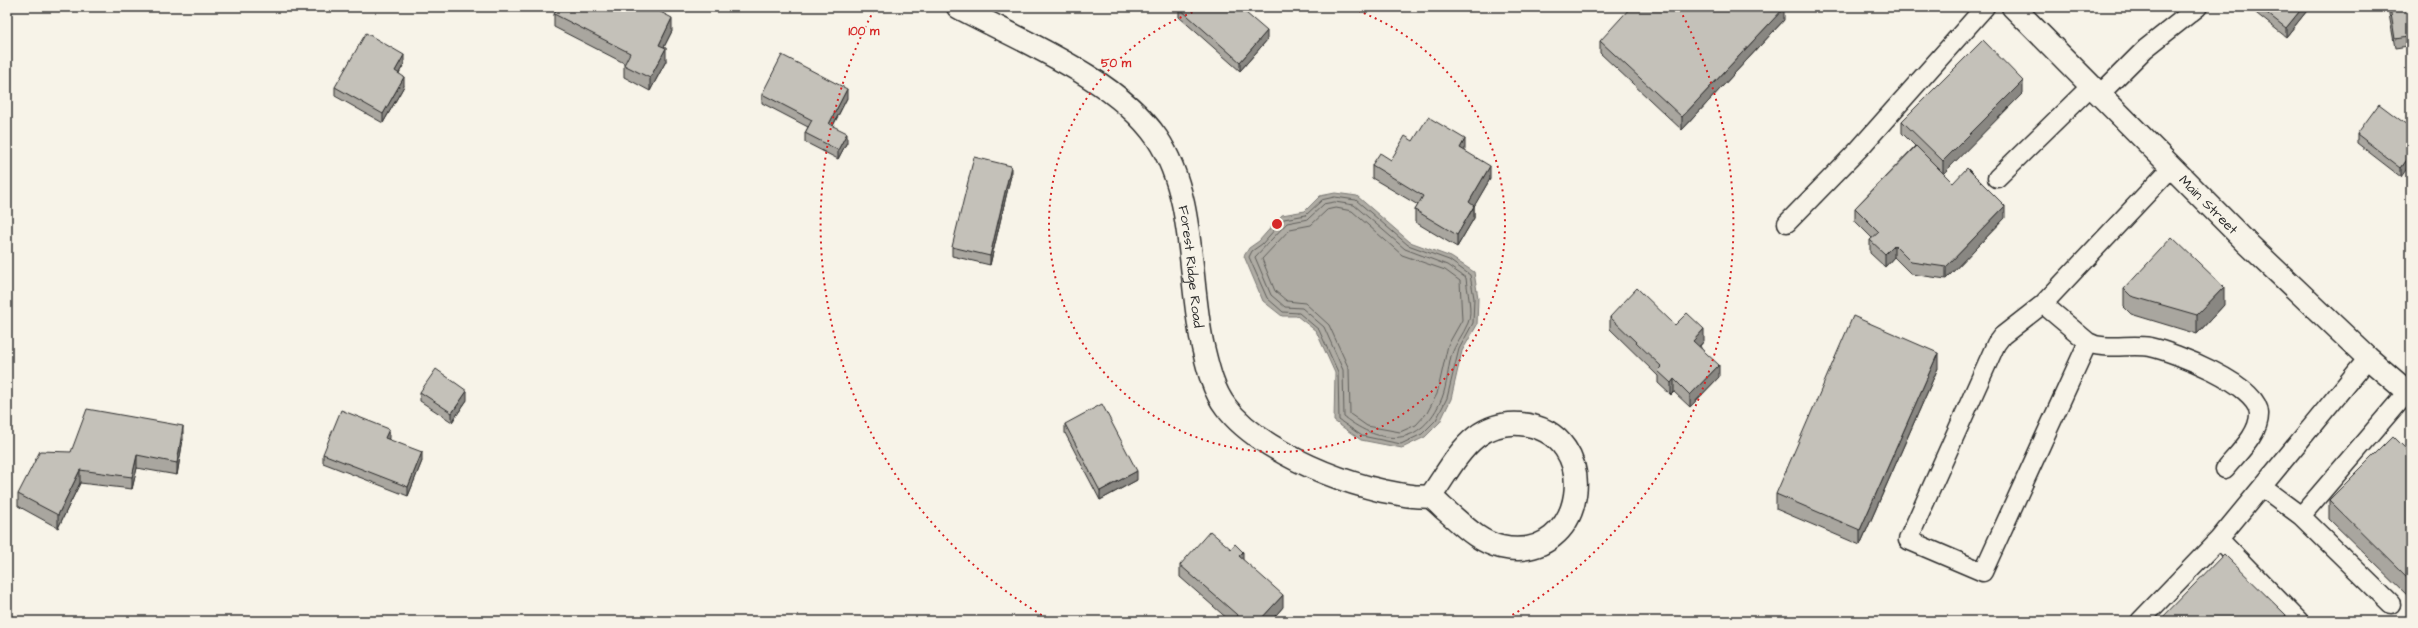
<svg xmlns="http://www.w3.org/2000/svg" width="2418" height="628" viewBox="0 0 2418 628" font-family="'Architects Daughter',sans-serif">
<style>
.water{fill:#afaca4;stroke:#7a7874}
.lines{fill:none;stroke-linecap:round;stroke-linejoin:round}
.shore{stroke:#605f5b;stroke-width:1}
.lane-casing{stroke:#2b2b2b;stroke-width:21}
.street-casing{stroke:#2b2b2b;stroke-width:25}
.secondary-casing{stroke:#2b2b2b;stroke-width:25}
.lane{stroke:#f7f3e8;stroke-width:18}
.street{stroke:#f7f3e8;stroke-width:22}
.secondary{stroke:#f7f3e8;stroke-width:22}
.wall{fill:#a9a69f;stroke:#2b2b2b}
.shaded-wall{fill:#898782;stroke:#2b2b2b}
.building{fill:#c4c1b9;stroke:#2b2b2b}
.ring{fill:none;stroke:#d62828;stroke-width:2;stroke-dasharray:2 4}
.labels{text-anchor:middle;stroke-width:4;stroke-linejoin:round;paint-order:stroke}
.street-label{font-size:14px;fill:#2b2b2b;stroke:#f7f3e8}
.centre{fill:#d62828;stroke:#f7f3e8;stroke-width:2}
.ring-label{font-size:12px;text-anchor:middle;font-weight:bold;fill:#d62828;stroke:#f7f3e8;stroke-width:4;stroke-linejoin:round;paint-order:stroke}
</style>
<rect width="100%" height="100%" fill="#f7f3e8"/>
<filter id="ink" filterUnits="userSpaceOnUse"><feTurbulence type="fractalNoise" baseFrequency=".025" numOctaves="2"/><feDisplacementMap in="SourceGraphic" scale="8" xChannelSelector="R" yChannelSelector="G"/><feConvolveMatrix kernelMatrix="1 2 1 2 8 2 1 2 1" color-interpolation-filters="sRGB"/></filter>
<g filter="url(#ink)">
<path class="water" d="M 1335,193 L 1357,196 L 1410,242 L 1451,257 L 1474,272 L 1478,298 L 1477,325 L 1462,351 L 1451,399 L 1440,422 L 1425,437 L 1402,448 L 1361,440 L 1334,421 L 1335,373 L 1316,331 L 1297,316 L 1282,316 L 1263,301 L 1244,256 L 1249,248 L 1259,241 L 1282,215 L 1305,211 L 1320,196 Z"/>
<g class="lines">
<path class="shore" d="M 1335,197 L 1356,200 L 1408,245 L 1449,260 L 1470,275 L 1474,298 L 1473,323 L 1459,349 L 1447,398 L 1436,420 L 1422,434 L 1401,444 L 1362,436 L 1339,420 L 1338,372 L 1319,330 L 1299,313 L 1283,312 L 1267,298 L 1249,257 L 1252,251 L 1262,244 L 1284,219 L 1306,215 L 1322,200 Z
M 1335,202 L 1354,205 L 1405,249 L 1447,265 L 1466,278 C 1467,291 1473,311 1468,323 C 1463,335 1455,344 1451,356 C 1448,369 1447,385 1442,398 C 1421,448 1382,446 1344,417 L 1343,370 L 1324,327 L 1302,308 L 1285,307 L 1271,295 L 1255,257 L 1287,223 L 1308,219 L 1324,204 Z
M 1336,208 L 1352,211 L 1402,255 L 1445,270 L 1460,281 L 1462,320 L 1448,345 L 1437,394 L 1427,413 L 1416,425 L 1400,432 L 1367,426 L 1350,414 L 1349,369 L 1329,325 L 1305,303 L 1287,301 L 1275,291 L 1262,259 L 1290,229 L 1311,225 L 1327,210 Z"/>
<g class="lane-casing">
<path id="lane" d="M 2100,94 L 2145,49 L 2198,7
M 1997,178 L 2091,86
M 1787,223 L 1859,149 L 1985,7
M 2043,304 L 2088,342 L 2095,345 C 2113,349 2132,344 2150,347 C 2174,352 2258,384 2259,413 C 2260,434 2237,454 2225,469
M 2088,342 L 1983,572 L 1908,540 L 1996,344 L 2002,336 L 2043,304 L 2172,167
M 2262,487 L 2301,516 L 2391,604
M 2301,516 L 2407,392
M 2219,539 L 2299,621
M 2140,621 L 2219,539 L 2368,358"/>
</g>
<g class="street-casing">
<g id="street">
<path id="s1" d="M 958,7 C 1021,41 1116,78 1157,138 C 1196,196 1188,280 1203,347 C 1208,368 1213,390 1226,407 C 1237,422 1254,435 1270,445 C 1304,466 1344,482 1383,491 C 1393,493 1403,495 1412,496 C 1417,497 1425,496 1430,497 C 1434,499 1440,505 1443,508 C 1461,523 1478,542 1501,547 C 1587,566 1606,431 1520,424 C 1505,423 1489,427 1476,437 C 1457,452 1444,478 1430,497"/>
</g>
</g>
<g class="secondary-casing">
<g id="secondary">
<path id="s2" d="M 2013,7 L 2246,242 L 2368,358 L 2411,395"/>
</g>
</g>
<use href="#lane" class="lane"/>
<use href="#street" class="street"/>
<use href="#secondary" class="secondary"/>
</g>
<path class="wall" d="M 2252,7 L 2310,7 L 2286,37 L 2252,10 Z
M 2389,7 L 2411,7 L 2411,63 L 2408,46 L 2395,48 L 2389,14 Z
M 1179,8 L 1267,40 L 1240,71 L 1179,17 Z
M 554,14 L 672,31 L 664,47 L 666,61 L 650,91 L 624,77 L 624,63 L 554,27 Z
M 1784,20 L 1682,130 L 1600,53 L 1600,41 Z
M 404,64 L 399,73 L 404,86 L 383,123 L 335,96 L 335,87 Z
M 2023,93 L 1943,173 L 1953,183 L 2005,218 L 1946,279 L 1911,274 L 1894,257 L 1885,267 L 1870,253 L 1870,240 L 1872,238 L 1855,221 L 1855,208 L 1915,146 L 1902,133 L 1902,121 Z
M 762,94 L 847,98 L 833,126 L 847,142 L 838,159 L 805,142 L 805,133 L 808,127 L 762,103 Z
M 2411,128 L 2401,177 L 2357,143 L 2357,134 Z
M 1413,141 L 1465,151 L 1490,179 L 1474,206 L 1474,218 L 1457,247 L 1415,222 L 1415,210 L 1418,205 L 1372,178 L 1372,165 L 1391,160 Z
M 1011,175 L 990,265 L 952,256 L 952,247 Z
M 2124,289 L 2224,305 L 2197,334 L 2131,314 L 2124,307 Z
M 1610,317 L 1675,325 L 1704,341 L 1700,346 L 1719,377 L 1690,407 L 1674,392 L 1671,395 L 1658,383 L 1658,376 L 1610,329 Z
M 1938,368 L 1860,545 L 1776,509 L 1776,494 Z
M 420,392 L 467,400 L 452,422 L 420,401 Z
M 1065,424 L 1137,480 L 1100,500 L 1065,433 Z
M 389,438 L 388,439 L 422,461 L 408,496 L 323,463 L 323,454 Z
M 183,439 L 177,475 L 137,468 L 132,489 L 80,483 L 58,528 L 18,506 L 18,494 L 71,452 Z
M 2411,454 L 2411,599 L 2329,519 L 2329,500 Z
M 1243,560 L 1283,607 L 1271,621 L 1230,621 L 1180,577 L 1180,565 Z"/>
<path class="shaded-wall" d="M 2303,7 L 2310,7 L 2286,37 L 2286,28 Z
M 1784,8 L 1784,20 L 1682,130 L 1682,117 Z
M 672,18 L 672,31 L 659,57 L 659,45 Z
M 1267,31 L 1267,40 L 1240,71 L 1240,62 Z
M 666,48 L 666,61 L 650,91 L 650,78 Z
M 404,55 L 404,64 L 395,80 L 395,71 Z
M 404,77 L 404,86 L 383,123 L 383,114 Z
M 2023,81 L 2023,93 L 1943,174 L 1943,161 Z
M 847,89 L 847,98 L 829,133 L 829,124 Z
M 847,133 L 847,142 L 838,159 L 838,150 Z
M 1465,139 L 1465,152 L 1460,148 Z
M 2411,154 L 2411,163 L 2401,177 L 2401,168 Z
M 1011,166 L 1011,175 L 990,265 L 990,256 Z
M 1490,166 L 1490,179 L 1469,215 L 1469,202 Z
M 1474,206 L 1474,218 L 1457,247 L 1457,235 Z
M 2005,206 L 2005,218 L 1946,279 L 1946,267 Z
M 1894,245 L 1894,257 L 1885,267 L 1885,254 Z
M 2224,287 L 2224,305 L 2197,334 L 2197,315 Z
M 1704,329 L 1704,341 L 1693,353 L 1693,341 Z
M 1938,353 L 1938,368 L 1860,545 L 1860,530 Z
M 1719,365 L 1719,377 L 1690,407 L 1690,395 Z
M 1674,379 L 1674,392 L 1671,395 L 1671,383 Z
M 467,391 L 467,400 L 452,422 L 452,413 Z
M 183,426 L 183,439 L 177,475 L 177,463 Z
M 389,429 L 389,438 L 385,447 L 385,438 Z
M 422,452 L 422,461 L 408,496 L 408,487 Z
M 137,455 L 137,468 L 132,489 L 132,477 Z
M 80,470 L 80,483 L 58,528 L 58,515 Z
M 1137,471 L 1137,480 L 1100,500 L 1100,491 Z
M 1243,552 L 1243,564 L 1239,556 Z
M 1283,595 L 1283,607 L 1271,621 L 1259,621 Z
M 2286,615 L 2286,621 L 2280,621 Z"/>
<path class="building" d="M 558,7 L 651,7 L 672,18 L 659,45 L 666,48 L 650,78 L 624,65 L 630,53 L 554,14 Z
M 1180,7 L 1239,7 L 1267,31 L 1240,62 L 1179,8 Z
M 1631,7 L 1783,7 L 1784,8 L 1682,117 L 1600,41 Z
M 2259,7 L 2303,7 L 2286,28 Z
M 2390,7 L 2411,7 L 2411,54 L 2408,37 L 2395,39 Z
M 366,33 L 404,55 L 395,71 L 404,77 L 383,114 L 335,87 Z
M 1983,40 L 2023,81 L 1943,161 L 1902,121 Z
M 782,55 L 847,89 L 829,124 L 847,133 L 838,150 L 805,133 L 812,120 L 762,94 Z
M 2379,104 L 2411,128 L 2411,154 L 2401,168 L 2357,134 Z
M 1428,117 L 1465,139 L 1460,148 L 1490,166 L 1469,202 L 1474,206 L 1457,235 L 1415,210 L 1423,196 L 1372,165 L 1380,153 L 1391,160 L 1405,136 L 1413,141 Z
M 1916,146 L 1953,183 L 1967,168 L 2005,206 L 1946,267 L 1911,262 L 1894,245 L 1885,254 L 1870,240 L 1879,232 L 1855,208 Z
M 974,157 L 1011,166 L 990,256 L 952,247 Z
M 2172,237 L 2224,287 L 2197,315 L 2131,296 L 2124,289 Z
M 1637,288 L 1675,325 L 1687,313 L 1704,329 L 1693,341 L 1719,365 L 1690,395 L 1674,379 L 1671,383 L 1658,371 L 1662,367 L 1610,317 Z
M 1853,316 L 1938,353 L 1860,530 L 1776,494 Z
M 436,369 L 467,391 L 452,413 L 420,392 Z
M 1102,404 L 1137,471 L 1100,491 L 1065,424 Z
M 87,409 L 183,426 L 177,463 L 137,455 L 132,477 L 80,470 L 58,515 L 18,494 L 40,451 L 71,452 Z
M 341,410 L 389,429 L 385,438 L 422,452 L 408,487 L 323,454 Z
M 2393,436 L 2411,454 L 2411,581 L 2329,500 Z
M 1210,531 L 1231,549 L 1235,544 L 1243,552 L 1239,556 L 1283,595 L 1259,621 L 1244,621 L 1180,565 Z
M 2224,554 L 2286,615 L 2280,621 L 2159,621 Z"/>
</g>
<g class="ring">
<path d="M1347 7A228 228 0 1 1 1207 7"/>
<path d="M1052 621A456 456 0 0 1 874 10M1680 10A456 456 0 0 1 1502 621"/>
</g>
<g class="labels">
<g class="street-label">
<text dy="5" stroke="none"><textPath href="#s2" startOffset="278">Main Street</textPath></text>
<text dy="5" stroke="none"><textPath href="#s1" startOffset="375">Forest Ridge Road</textPath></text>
</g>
</g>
<circle cx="1277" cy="224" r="6" class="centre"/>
<g class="ring-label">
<text x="864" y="35">100 m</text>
<text x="1116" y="67">50 m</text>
</g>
<rect width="2418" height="628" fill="none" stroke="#f7f3e8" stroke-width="24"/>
<rect x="12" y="12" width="2394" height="604" fill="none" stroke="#2b2b2b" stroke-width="1.5" filter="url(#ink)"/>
</svg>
